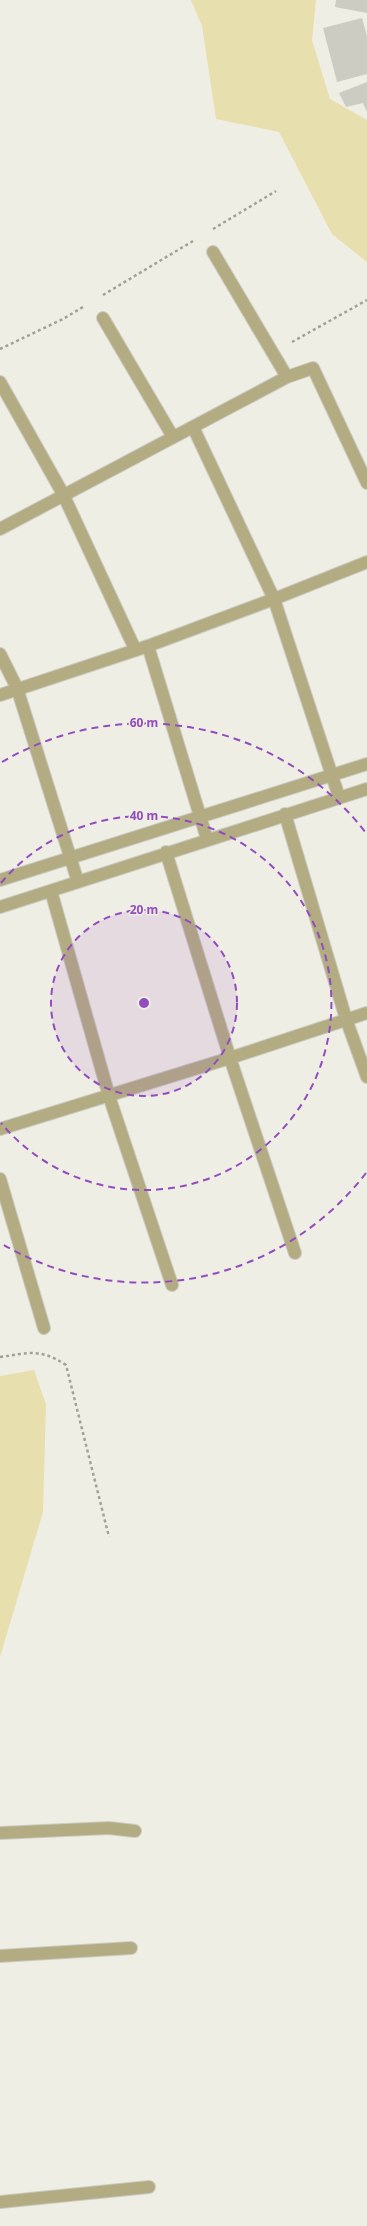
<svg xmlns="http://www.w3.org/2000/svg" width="367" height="2226" viewBox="0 0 367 2226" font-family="'Noto Sans',sans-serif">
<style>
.green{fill:#e7dfae}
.building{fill:#cdccc3}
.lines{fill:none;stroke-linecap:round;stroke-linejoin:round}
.minor-casing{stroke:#cbcbc2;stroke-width:14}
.path{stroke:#a2a199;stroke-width:2.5;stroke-dasharray:3 3;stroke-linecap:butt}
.minor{stroke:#b3ac83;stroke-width:12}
.ring{fill:none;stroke:#924cbf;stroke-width:2;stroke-dasharray:7 5}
.centre{fill:#924cbf;stroke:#efeee4;stroke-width:2}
.ring-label{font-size:12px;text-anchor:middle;font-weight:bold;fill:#924cbf;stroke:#efeee4;stroke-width:3;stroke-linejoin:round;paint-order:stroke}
</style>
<rect width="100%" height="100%" fill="#efeee4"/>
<path class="green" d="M 191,0 L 316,0 L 312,40 L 330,99 L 367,120 L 367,262 L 332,234 L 279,132 L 216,119 L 202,26 Z
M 34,1370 L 46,1404 L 43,1512 L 0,1657 L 0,1376 Z"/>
<path class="building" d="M 336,0 L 367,0 L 367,13 L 335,7 Z
M 362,18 L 367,36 L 367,74 L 337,82 L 323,28 Z
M 367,82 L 367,112 L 363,103 L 346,107 L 339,93 Z"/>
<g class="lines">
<g class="minor-casing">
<path id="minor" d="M 213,252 L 287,377
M 103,318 L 173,437
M 0,382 L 63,494 L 135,649
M 193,427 L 274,599 L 339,797
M 0,529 L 287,377 L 313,368 L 367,483
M 148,646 L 207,839
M 0,654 L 17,688 L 78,882
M 0,695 L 148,646 L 274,599 L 367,562
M 285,814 L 346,1019 L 367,1077
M 166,852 L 230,1058 L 295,1253
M 0,880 L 367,764
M 51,891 L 109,1096 L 172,1285
M 0,907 L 367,789
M 0,1129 L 230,1058 L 367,1013
M 0,1179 L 44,1328
M 0,1833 L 109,1828 L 135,1831
M 0,1956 L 131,1948
M 0,2202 L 149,2187"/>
</g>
<path class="path" d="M 213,229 L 276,191
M 103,295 L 193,241
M 292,342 L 367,300
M 0,349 L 63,319 L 83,307
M 0,1357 C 29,1353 40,1348 66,1365 L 109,1537"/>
<use href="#minor" class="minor"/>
</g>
<circle cx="144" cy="1003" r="93" fill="#924cbf" fill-opacity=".12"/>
<g class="ring">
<circle cx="144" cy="1003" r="93"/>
<path d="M1 883A187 187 0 1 1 1 1123"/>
<path d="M366 1173A280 280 0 0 1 2 1244M2 762A280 280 0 0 1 366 833"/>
</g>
<circle cx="144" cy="1003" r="6" class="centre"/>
<g class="ring-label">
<text x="144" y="727">60 m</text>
<text x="144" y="820">40 m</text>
<text x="144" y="914">20 m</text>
</g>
</svg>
